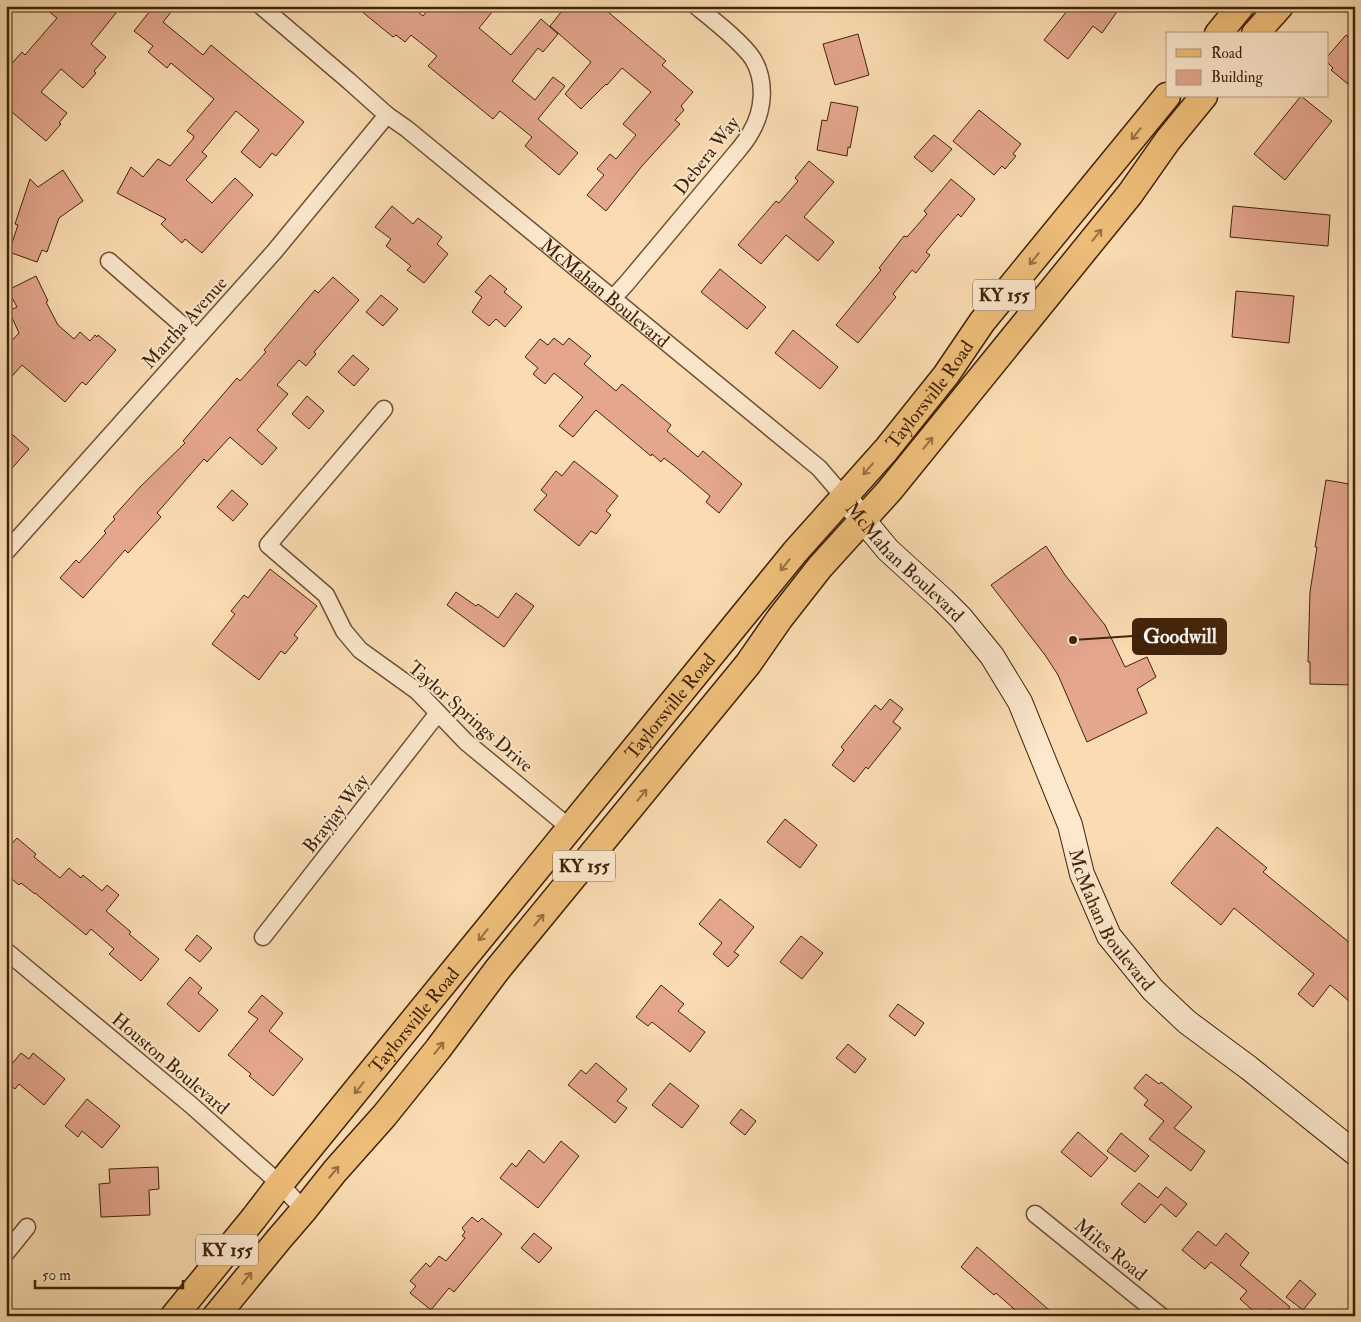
<svg xmlns="http://www.w3.org/2000/svg" width="1361" height="1322" viewBox="0 0 1361 1322" font-family="'IM FELL Double Pica',serif">
<style>
.building{fill:#e4a68d;stroke:#402209}
.lines{fill:none;stroke-linecap:round;stroke-linejoin:round}
.street-casing{stroke:#6f5033;stroke-width:19}
.secondary-casing{stroke:#402209;stroke-width:26}
.primary-casing{stroke:#402209;stroke-width:29}
.street{stroke:#fce8cd;stroke-width:16}
.secondary{stroke:#fce8cd;stroke-width:24}
.primary{stroke:#eebe79;stroke-width:26}
.oneway{stroke:#977041}
.labels{text-anchor:middle;stroke-width:4;stroke-linejoin:round;paint-order:stroke}
.shield{fill:#fce8cd;stroke:#785d44;stroke-width:1}
.shield-label{font-size:18px;font-weight:bold;fill:#402209}
.street-label{font-size:19px;fill:#402209;stroke:#fce8cd}
.leader{fill:none;stroke:#402209;stroke-width:2}
.callout-dot{fill:#402209;stroke:#fce8cd;stroke-width:2}
.callout{fill:#402209;stroke:#402209;stroke-width:2}
.callout-label{font-size:20px;text-anchor:middle;font-weight:bold;fill:#fff}
</style>
<rect width="100%" height="100%" fill="#fbdcb2"/>
<filter id="stains"><feTurbulence type="fractalNoise" baseFrequency=".004" numOctaves="4"/><feColorMatrix values="0 0 0 0 .2 0 0 0 0 .09 0 0 0 0 .02 0 0 0 .5 -.17"/></filter>
<radialGradient id="worn" r=".72"><stop offset=".6" stop-color="#630" stop-opacity="0"/><stop offset="1" stop-color="#630" stop-opacity=".3"/></radialGradient>
<path class="building" d="M 42,6 L 107,6 L 116,13 L 91,44 L 106,57 L 94,71 L 96,73 L 83,88 L 61,69 L 41,92 L 67,113 L 59,123 L 61,124 L 46,141 L 6,107 L 6,70 L 22,52 L 25,55 L 57,18 Z
M 154,6 L 176,6 L 163,22 L 203,55 L 211,45 L 304,122 L 276,156 L 272,153 L 260,168 L 241,152 L 259,130 L 236,111 L 202,152 L 207,156 L 186,180 L 212,203 L 235,178 L 253,195 L 202,253 L 185,239 L 182,243 L 161,224 L 166,219 L 117,193 L 131,167 L 143,177 L 158,159 L 170,166 L 193,139 L 194,136 L 187,131 L 214,99 L 171,63 L 167,68 L 148,52 L 153,46 L 134,31 Z
M 355,6 L 411,6 L 423,16 L 431,6 L 497,6 L 479,28 L 511,55 L 541,19 L 558,34 L 543,52 L 538,48 L 512,81 L 535,100 L 553,77 L 565,86 L 538,119 L 578,153 L 559,175 L 525,146 L 532,137 L 500,111 L 493,119 L 428,66 L 437,56 L 411,35 L 405,42 L 396,35 L 393,37 Z
M 566,6 L 601,6 L 666,61 L 662,65 L 693,92 L 681,106 L 684,110 L 675,120 L 680,124 L 642,166 L 606,211 L 587,195 L 604,175 L 597,169 L 610,154 L 616,159 L 636,135 L 623,124 L 651,92 L 622,68 L 607,85 L 606,84 L 581,109 L 565,94 L 591,62 L 550,26 Z
M 1071,6 L 1121,6 L 1102,33 L 1093,26 L 1068,59 L 1044,40 Z
M 858,34 L 869,75 L 835,85 L 823,44 Z
M 1346,35 L 1355,43 L 1355,75 L 1348,84 L 1331,70 L 1333,68 L 1327,62 L 1327,57 Z
M 1301,96 L 1332,121 L 1285,180 L 1254,154 Z
M 831,102 L 858,107 L 850,148 L 848,147 L 847,156 L 817,150 L 822,120 L 827,121 Z
M 979,110 L 1021,144 L 1013,154 L 1016,156 L 1005,169 L 1002,166 L 994,175 L 953,141 Z
M 934,135 L 952,149 L 932,172 L 914,157 Z
M 809,161 L 834,182 L 804,217 L 834,242 L 818,261 L 786,235 L 761,264 L 738,245 L 776,201 L 779,203 L 798,181 L 795,178 Z
M 63,170 L 83,201 L 59,218 L 47,252 L 42,250 L 37,262 L 9,252 L 18,225 L 15,224 L 30,179 L 38,187 Z
M 951,179 L 975,199 L 961,217 L 958,214 L 940,235 L 926,252 L 930,255 L 916,273 L 912,270 L 893,294 L 896,297 L 858,343 L 836,325 L 881,270 L 879,268 L 904,236 L 907,237 L 927,214 L 924,211 Z
M 392,206 L 413,224 L 418,218 L 442,237 L 437,244 L 448,254 L 424,283 L 407,270 L 411,266 L 386,246 L 391,239 L 375,227 Z
M 1233,206 L 1330,215 L 1328,246 L 1230,237 Z
M 720,269 L 766,307 L 747,329 L 701,292 Z
M 490,275 L 507,289 L 504,292 L 522,307 L 505,327 L 496,319 L 489,326 L 472,312 L 482,297 L 475,292 Z
M 36,276 L 48,301 L 46,302 L 58,325 L 74,339 L 80,332 L 90,341 L 95,335 L 97,337 L 98,335 L 116,350 L 86,385 L 82,382 L 65,402 L 22,365 L 6,383 L 6,347 L 19,333 L 9,311 L 17,307 L 8,290 Z
M 333,277 L 359,300 L 314,352 L 316,354 L 306,366 L 299,360 L 277,385 L 288,394 L 257,430 L 277,448 L 262,465 L 230,437 L 207,462 L 204,459 L 157,513 L 161,517 L 128,553 L 125,550 L 83,598 L 60,578 L 76,560 L 79,563 L 106,533 L 104,531 L 115,519 L 113,517 L 140,487 L 185,443 L 183,441 L 237,378 L 240,381 L 266,352 L 264,350 L 315,290 L 318,293 Z
M 1236,291 L 1294,296 L 1289,343 L 1232,337 Z
M 381,295 L 398,309 L 383,326 L 366,312 Z
M 793,330 L 838,367 L 820,389 L 775,353 Z
M 554,338 L 563,345 L 569,338 L 591,356 L 584,364 L 616,391 L 622,384 L 671,425 L 667,431 L 698,457 L 703,451 L 742,484 L 719,513 L 706,502 L 710,496 L 677,468 L 664,458 L 661,462 L 652,454 L 651,456 L 596,410 L 573,437 L 559,426 L 583,397 L 554,373 L 545,384 L 533,374 L 538,368 L 525,357 L 540,339 L 548,345 Z
M 353,355 L 369,369 L 354,386 L 338,372 Z
M 307,396 L 324,411 L 309,429 L 292,414 Z
M 6,429 L 29,449 L 6,475 Z
M 574,461 L 618,496 L 606,511 L 611,515 L 596,534 L 591,531 L 579,546 L 534,510 L 547,495 L 541,490 L 556,471 L 562,476 Z
M 1326,480 L 1355,485 L 1355,685 L 1310,684 L 1310,662 L 1308,662 L 1310,592 L 1317,547 L 1315,547 Z
M 232,490 L 248,504 L 233,521 L 217,507 Z
M 1046,546 L 1065,575 L 1105,625 L 1125,667 L 1147,657 L 1156,677 L 1137,689 L 1147,713 L 1087,742 L 1058,675 L 1045,655 L 991,585 Z
M 270,569 L 317,606 L 294,635 L 298,638 L 285,654 L 281,651 L 259,680 L 212,644 L 235,614 L 231,611 L 244,595 L 248,598 Z
M 456,592 L 476,606 L 478,604 L 498,618 L 516,593 L 534,606 L 504,647 L 447,605 Z
M 890,699 L 903,709 L 893,722 L 901,728 L 868,769 L 866,767 L 854,782 L 832,765 L 844,750 L 841,747 L 875,705 L 881,710 Z
M 785,819 L 817,845 L 800,868 L 767,842 Z
M 1217,827 L 1267,868 L 1263,872 L 1355,947 L 1355,1006 L 1330,985 L 1313,1007 L 1298,994 L 1314,974 L 1234,908 L 1221,925 L 1171,883 Z
M 17,838 L 36,854 L 34,857 L 60,878 L 69,868 L 81,878 L 83,875 L 102,891 L 107,885 L 119,895 L 106,911 L 131,932 L 129,934 L 159,959 L 141,981 L 109,954 L 114,949 L 91,929 L 86,935 L 35,893 L 35,894 L 21,883 L 19,885 L 6,874 L 6,850 Z
M 720,899 L 754,927 L 734,952 L 739,955 L 728,967 L 713,954 L 722,943 L 699,924 Z
M 197,935 L 212,948 L 200,962 L 185,950 Z
M 801,936 L 823,953 L 802,979 L 780,962 Z
M 190,977 L 202,988 L 198,993 L 218,1010 L 199,1032 L 167,1004 Z
M 661,985 L 684,1004 L 678,1011 L 705,1032 L 690,1052 L 652,1022 L 648,1026 L 636,1017 Z
M 262,995 L 283,1013 L 269,1031 L 303,1059 L 273,1096 L 249,1076 L 251,1074 L 228,1055 L 258,1019 L 248,1012 Z
M 898,1004 L 924,1023 L 915,1036 L 889,1016 Z
M 848,1044 L 866,1059 L 855,1073 L 836,1058 Z
M 21,1053 L 29,1059 L 33,1053 L 65,1079 L 44,1105 L 19,1084 L 15,1089 L 6,1082 L 6,1071 Z
M 596,1063 L 627,1089 L 617,1101 L 627,1108 L 615,1123 L 568,1085 L 581,1070 L 586,1074 Z
M 1146,1074 L 1159,1084 L 1161,1082 L 1192,1107 L 1174,1128 L 1205,1151 L 1191,1171 L 1149,1139 L 1164,1121 L 1144,1105 L 1148,1100 L 1134,1088 Z
M 670,1083 L 699,1106 L 682,1128 L 652,1105 Z
M 87,1099 L 120,1126 L 102,1148 L 82,1131 L 78,1137 L 65,1126 Z
M 741,1109 L 756,1121 L 745,1135 L 730,1123 Z
M 1078,1132 L 1108,1158 L 1091,1177 L 1061,1152 Z
M 1121,1133 L 1149,1156 L 1135,1172 L 1107,1151 Z
M 561,1141 L 579,1156 L 538,1208 L 500,1178 L 512,1163 L 516,1167 L 529,1150 L 544,1163 Z
M 158,1167 L 159,1189 L 149,1190 L 150,1215 L 101,1217 L 99,1184 L 110,1183 L 109,1169 Z
M 1139,1183 L 1158,1198 L 1166,1187 L 1187,1204 L 1176,1217 L 1161,1204 L 1145,1223 L 1121,1204 Z
M 472,1217 L 478,1222 L 482,1218 L 502,1234 L 454,1292 L 449,1288 L 431,1310 L 410,1293 L 416,1286 L 410,1281 L 426,1263 L 430,1267 L 439,1256 L 446,1261 L 465,1238 L 462,1236 L 465,1232 L 462,1228 Z
M 1198,1231 L 1216,1246 L 1226,1233 L 1249,1253 L 1240,1265 L 1290,1307 L 1283,1316 L 1278,1316 L 1270,1309 L 1265,1316 L 1259,1316 L 1240,1299 L 1247,1291 L 1211,1262 L 1205,1269 L 1182,1250 Z
M 534,1233 L 552,1248 L 539,1263 L 521,1248 Z
M 977,1247 L 1056,1316 L 1022,1316 L 996,1293 L 994,1295 L 961,1267 Z
M 1300,1280 L 1316,1294 L 1303,1310 L 1286,1297 Z"/>
<g class="lines">
<g class="street-casing">
<g id="street">
<path id="s1" d="M 261,6 L 349,81 L 387,115 L 407,129 L 819,468 L 844,497"/>
<path d="M 109,261 L 197,338"/>
<path d="M 613,298 L 626,284 L 735,154 C 741,147 747,140 751,132 C 764,110 766,81 753,59 C 742,42 712,19 696,6"/>
<path d="M 384,409 L 268,545 L 326,595 L 344,631 L 360,650 L 417,691 L 466,742 L 570,828"/>
<path d="M 6,552 L 274,252 L 387,115"/>
<path d="M 263,937 L 438,713"/>
<path d="M 6,951 L 191,1105 L 280,1184 L 304,1210"/>
<path d="M 1035,1214 L 1161,1316"/>
<path d="M 6,1253 L 27,1227"/>
</g>
</g>
<g class="secondary-casing">
<g id="secondary">
<path id="s2" d="M 844,497 L 888,550 L 943,600 L 961,618 L 992,656 L 1020,702 L 1070,825 L 1082,874 L 1109,936 L 1153,990 L 1187,1022 L 1249,1068 L 1355,1153"/>
</g>
</g>
<g class="primary-casing">
<g id="primary">
<path d="M 1218,34 L 1241,6"/>
<path d="M 1255,34 L 1280,6"/>
<path id="s3" d="M 174,1316 L 254,1218 L 280,1184 L 795,552 L 886,450 L 946,375 L 982,322 L 1167,96"/>
<path d="M 216,1316 L 279,1239 L 304,1210 L 335,1171 L 384,1116 L 438,1049 L 497,970 L 748,664 L 780,618 L 820,567 L 889,491 L 1130,194 L 1168,140 L 1204,96"/>
</g>
</g>
<use href="#street" class="street"/>
<use href="#secondary" class="secondary"/>
<use href="#primary" class="primary"/>
</g>
<defs><path id="oneway-shaft" d="M-6 0H5M1.5-3L5.5 0L1.5 3" fill="none" stroke-width="1.6" stroke-linecap="round" stroke-linejoin="round" transform="scale(1.25)"/></defs>
<g class="oneway">
<use href="#oneway-shaft" transform="translate(1136 134) rotate(129)"/>
<use href="#oneway-shaft" transform="translate(1097 235) rotate(-51)"/>
<use href="#oneway-shaft" transform="translate(1034 259) rotate(129)"/>
<use href="#oneway-shaft" transform="translate(928 443) rotate(-51)"/>
<use href="#oneway-shaft" transform="translate(868 469) rotate(131)"/>
<use href="#oneway-shaft" transform="translate(785 565) rotate(129)"/>
<use href="#oneway-shaft" transform="translate(642 795) rotate(-51)"/>
<use href="#oneway-shaft" transform="translate(539 920) rotate(-50)"/>
<use href="#oneway-shaft" transform="translate(483 935) rotate(129)"/>
<use href="#oneway-shaft" transform="translate(439 1048) rotate(-52)"/>
<use href="#oneway-shaft" transform="translate(359 1088) rotate(129)"/>
<use href="#oneway-shaft" transform="translate(334 1172) rotate(-50)"/>
<use href="#oneway-shaft" transform="translate(247 1278) rotate(-51)"/>
</g>
<g class="labels">
<g class="shield">
<rect x="973" y="279.5" width="62" height="31" rx="4"/>
<rect x="553" y="850.5" width="62" height="31" rx="4"/>
<rect x="196" y="1234.5" width="62" height="31" rx="4"/>
</g>
<g class="shield-label">
<text x="1004" y="301">KY 155</text>
<text x="584" y="872">KY 155</text>
<text x="227" y="1256">KY 155</text>
</g>
<g class="street-label">
<text transform="translate(706 155) rotate(-52)" y="7">Debera Way</text>
<text dy="7" stroke="none"><textPath href="#s1" startOffset="448">McMahan Boulevard</textPath></text>
<text transform="translate(184 322) rotate(-48)" y="7">Martha Avenue</text>
<text dy="7" stroke="none"><textPath href="#s3" startOffset="1192">Taylorsville Road</textPath></text>
<text dy="7" stroke="none"><textPath href="#s2" startOffset="89">McMahan Boulevard</textPath></text>
<text dy="7" stroke="none"><textPath href="#s3" startOffset="786">Taylorsville Road</textPath></text>
<text transform="translate(471 716) rotate(41)" y="7">Taylor Springs Drive</text>
<text transform="translate(335 813) rotate(-52)" y="7">Brayjay Way</text>
<text dy="7" stroke="none"><textPath href="#s2" startOffset="509">McMahan Boulevard</textPath></text>
<text dy="7" stroke="none"><textPath href="#s3" startOffset="381">Taylorsville Road</textPath></text>
<text transform="translate(171 1063) rotate(40)" y="7">Houston Boulevard</text>
<text transform="translate(1111 1249) rotate(39)" y="7">Miles Road</text>
</g>
</g>
<path class="leader" d="M1073 640L1133 636"/>
<circle class="callout-dot" cx="1073" cy="640" r="5"/>
<rect class="callout" x="1133" y="619" width="93" height="35" rx="5"/>
<g class="callout-label">
<text x="1180" y="643">Goodwill</text>
</g>
<rect width="1361" height="1322" fill="none" stroke="#fbdcb2" stroke-width="25"/>
<rect x="8" y="8" width="1346" height="1307" fill="none" stroke="#402209" stroke-width="2.5"/>
<rect x="12" y="12" width="1336" height="1297" fill="none" stroke="#402209"/>
<rect x="1166" y="32" width="162" height="65" fill="#fce8cd" stroke="#b1997f"/>
<rect x="1176" y="49" width="25" height="8" fill="#eebe79" stroke="#b1997f"/>
<text x="1211" y="58" font-size="15" fill="#402209">Road</text>
<rect x="1176" y="70" width="25" height="15" fill="#e4a68d" stroke="#b1997f"/>
<text x="1211" y="82" font-size="15" fill="#402209">Building</text>
<path d="M35 1280v8h148v-8" fill="none" stroke="#402209" stroke-width="2.5"/>
<text x="42" y="1280" font-size="15" fill="#402209" stroke="#fce8cd" stroke-width="4" paint-order="stroke">50 m</text>
<rect width="100%" height="100%" filter="url(#stains)"/>
<rect width="100%" height="100%" fill="url(#worn)"/>
</svg>
